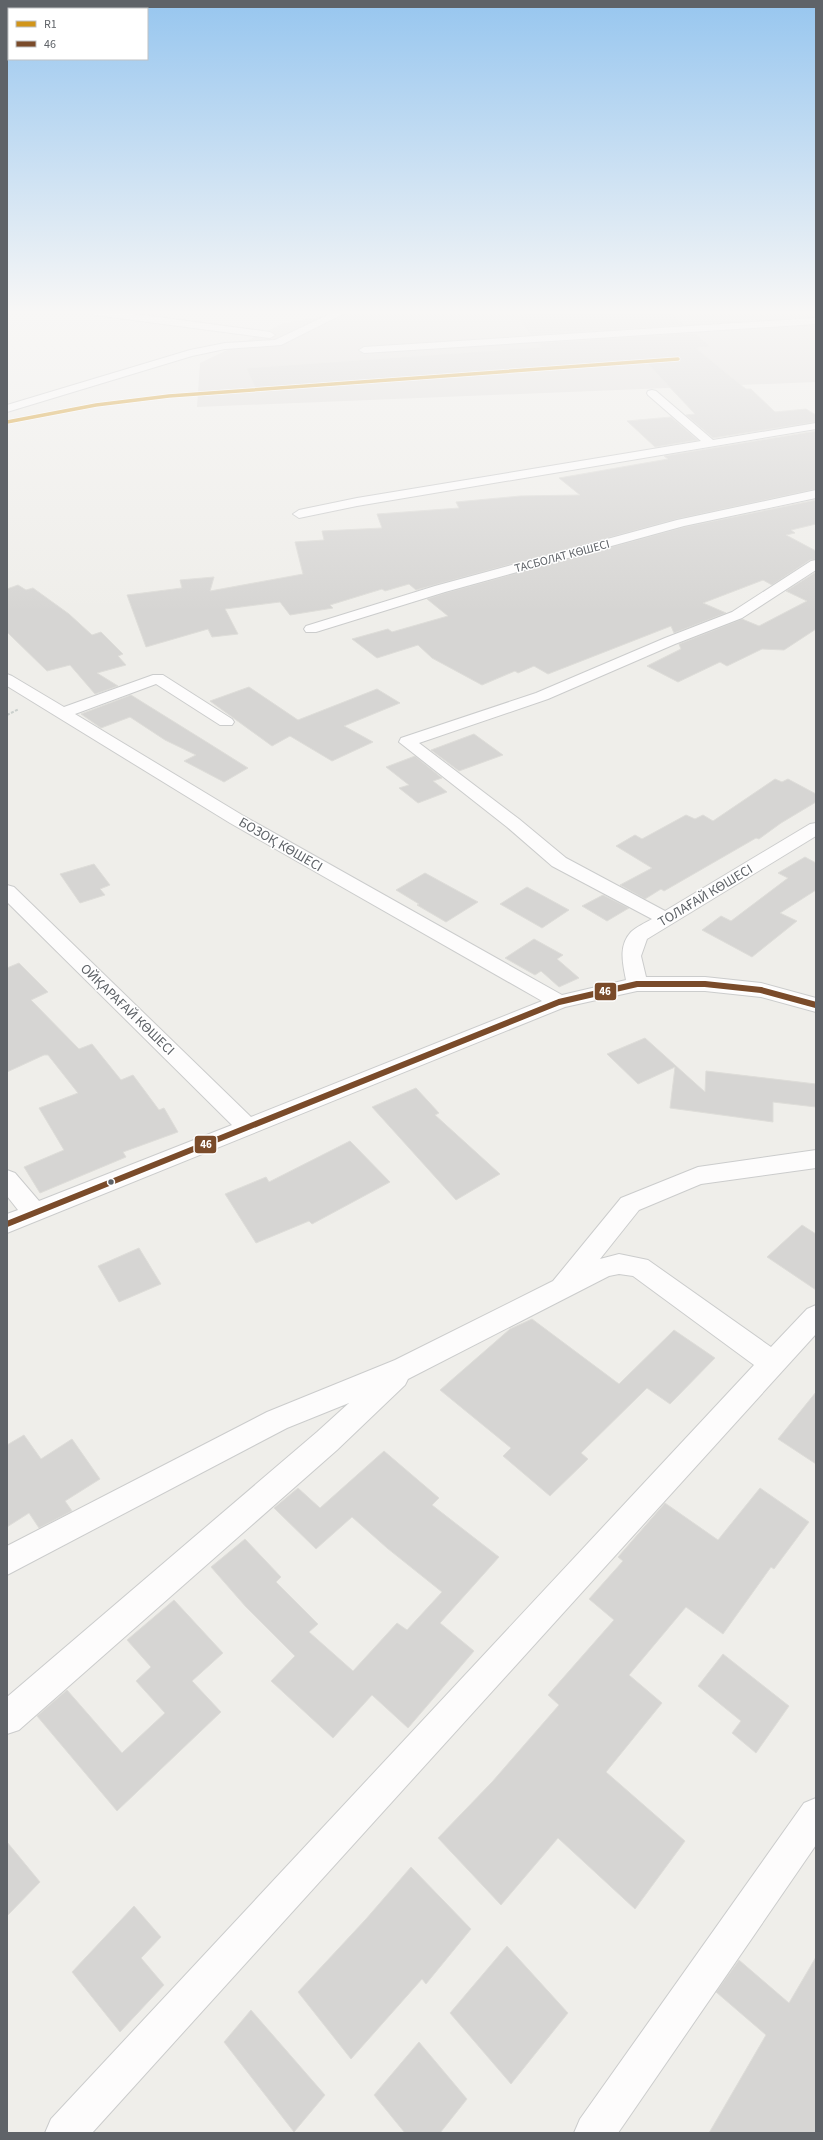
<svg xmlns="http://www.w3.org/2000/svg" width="823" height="2140" viewBox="0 0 823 2140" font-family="'Source Sans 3',sans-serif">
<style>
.industrial{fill:#dfddda}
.building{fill:#d6d5d3;stroke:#deddd9}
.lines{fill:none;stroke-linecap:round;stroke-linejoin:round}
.minor-casing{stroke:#cbcccc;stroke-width:2}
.path{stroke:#cacfcc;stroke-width:2;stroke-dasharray:3 1.5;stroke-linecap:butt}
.minor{fill:#fdfcfc;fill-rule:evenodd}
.bus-1-casing{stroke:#fff;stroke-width:9}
.bus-1{stroke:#7a4b2a;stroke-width:6}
.rail-1-casing{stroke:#fff;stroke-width:5}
.rail-1{stroke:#d1951a;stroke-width:3.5}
.bus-dot{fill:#5f6368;stroke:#fff;stroke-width:1.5}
.labels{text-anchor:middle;stroke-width:3;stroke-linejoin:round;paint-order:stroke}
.far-street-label{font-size:12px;fill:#5f6368;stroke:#fff}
.street-label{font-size:14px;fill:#5f6368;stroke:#fff}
.line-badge{stroke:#fff;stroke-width:1.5}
.badge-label{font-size:11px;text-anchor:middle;font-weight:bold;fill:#fff}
</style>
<rect width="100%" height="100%" fill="#efeeea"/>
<path class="industrial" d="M 346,312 L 816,312 L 816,382 L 197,407 L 200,363 L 284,323 Z"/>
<path class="building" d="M 524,312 L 669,312 L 685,325 L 531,335 L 517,317 L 526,316 Z
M 695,333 L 711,347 L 696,348 L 746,389 L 751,389 L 775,412 L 806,409 L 816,415 L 816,422 L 713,438 L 686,415 L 695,414 L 644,360 L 260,389 L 255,387 L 246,368 L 541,347 L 538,343 Z
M 671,417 L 698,440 L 655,447 L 627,421 Z
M 816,431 L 816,489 L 677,519 L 416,590 L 409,584 L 385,591 L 382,589 L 330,605 L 333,608 L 290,615 L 280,602 L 225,609 L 238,634 L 212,637 L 208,629 L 146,647 L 127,595 L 182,588 L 180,580 L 214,577 L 210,591 L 303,574 L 295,542 L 324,540 L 322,531 L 382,528 L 377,514 L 459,508 L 456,502 L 520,496 L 580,495 L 559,478 L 668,459 L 664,456 Z
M 816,500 L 816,524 L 791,530 L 795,533 L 786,535 L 816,551 L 816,559 L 810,560 L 772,585 L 763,580 L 703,603 L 726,613 L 674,633 L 671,626 L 548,674 L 534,666 L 518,673 L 515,671 L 482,685 L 432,658 L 418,645 L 377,658 L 352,639 L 388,629 L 392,632 L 448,616 L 427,599 L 445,593 L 684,527 Z
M 816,572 L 816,629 L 784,650 L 762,649 L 727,666 L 720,662 L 678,682 L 647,666 L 681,649 L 679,644 L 742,619 L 759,626 L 807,601 L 786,591 Z
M 18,585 L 26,590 L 33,588 L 69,614 L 92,635 L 101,632 L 123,654 L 118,656 L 126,665 L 97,673 L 118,686 L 95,694 L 70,665 L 47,671 L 7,632 L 7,589 Z
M 249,687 L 298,720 L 377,689 L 400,703 L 344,726 L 373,742 L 332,761 L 290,736 L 272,746 L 210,701 Z
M 131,695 L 213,746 L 248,768 L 224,782 L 184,761 L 196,755 L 165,740 L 130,717 L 101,728 L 81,714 Z
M 474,734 L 503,755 L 459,771 L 431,750 Z
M 415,756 L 442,778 L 433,781 L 447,792 L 418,803 L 399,788 L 409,785 L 386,767 Z
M 775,779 L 782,782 L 788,779 L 816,794 L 816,802 L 781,823 L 759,839 L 756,838 L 664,891 L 661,889 L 645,899 L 620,885 L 652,868 L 616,846 L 635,835 L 642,839 L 686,815 L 695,819 L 703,815 L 713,821 Z
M 805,857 L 816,863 L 816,890 L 780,913 L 797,921 L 752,957 L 702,930 L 721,916 L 731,921 L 788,878 L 778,873 Z
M 94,864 L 110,885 L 100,889 L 105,895 L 80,903 L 60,874 Z
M 425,873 L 478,902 L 446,922 L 417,905 L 419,904 L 396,890 Z
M 527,887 L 569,910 L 542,928 L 500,904 Z
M 603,895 L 629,908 L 607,921 L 582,906 Z
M 534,939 L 563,955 L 557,959 L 579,978 L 559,987 L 541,971 L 535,975 L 505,958 Z
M 19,963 L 48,992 L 31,1000 L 79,1049 L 92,1044 L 121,1080 L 133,1075 L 159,1110 L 164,1108 L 178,1132 L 123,1152 L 126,1157 L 40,1193 L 24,1167 L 64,1150 L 39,1108 L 78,1093 L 48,1055 L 44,1055 L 7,1072 L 7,968 Z
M 645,1038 L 705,1092 L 706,1071 L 816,1084 L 816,1107 L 773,1102 L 773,1122 L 670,1108 L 675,1067 L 638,1084 L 607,1054 Z
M 416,1088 L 439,1113 L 435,1115 L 500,1174 L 456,1200 L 372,1107 Z
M 350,1141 L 390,1182 L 312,1224 L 309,1221 L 256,1243 L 225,1194 L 266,1177 L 269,1182 Z
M 802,1225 L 816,1234 L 816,1290 L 767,1257 Z
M 139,1248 L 161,1284 L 119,1302 L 98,1266 Z
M 532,1319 L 619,1384 L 674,1330 L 715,1358 L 670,1404 L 647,1388 L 581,1453 L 588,1459 L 550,1496 L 503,1456 L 511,1448 L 440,1390 L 510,1329 Z
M 816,1392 L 816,1464 L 778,1439 Z
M 24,1435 L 41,1459 L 72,1439 L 100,1479 L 65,1501 L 72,1511 L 39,1528 L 29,1513 L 7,1527 L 7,1445 Z
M 384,1451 L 439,1498 L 432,1505 L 499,1557 L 440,1623 L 474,1651 L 408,1728 L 372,1695 L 333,1738 L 271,1681 L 295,1656 L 246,1607 L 211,1567 L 245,1539 L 281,1577 L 276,1582 L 318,1624 L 309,1632 L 353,1671 L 397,1623 L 407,1630 L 442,1592 L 387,1548 L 352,1517 L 316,1549 L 274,1508 L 298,1488 L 320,1508 Z
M 760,1488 L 809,1522 L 774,1569 L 771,1567 L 723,1634 L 686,1607 L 629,1675 L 662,1703 L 606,1772 L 685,1841 L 635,1909 L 558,1838 L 501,1905 L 438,1838 L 492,1782 L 559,1705 L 548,1695 L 614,1620 L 589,1599 L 623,1561 L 618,1557 L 665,1503 L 718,1540 Z
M 174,1600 L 223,1653 L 192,1681 L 221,1712 L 117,1811 L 37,1716 L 67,1690 L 122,1753 L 165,1713 L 136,1681 L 151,1667 L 127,1640 Z
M 723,1654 L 789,1706 L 756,1753 L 732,1733 L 741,1721 L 698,1686 Z
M 7,1842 L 40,1882 L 7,1916 Z
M 411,1867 L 471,1929 L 426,1984 L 422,1979 L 351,2059 L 298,1992 L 366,1919 Z
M 134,1906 L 161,1937 L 141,1958 L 164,1985 L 120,2032 L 72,1972 Z
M 507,1946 L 568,2013 L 511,2084 L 450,2013 Z
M 816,1957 L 816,2133 L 709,2133 L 766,2035 L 716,1992 L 739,1960 L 789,2003 Z
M 251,2010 L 325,2095 L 294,2132 L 224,2042 Z
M 419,2042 L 467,2099 L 440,2133 L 405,2133 L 374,2095 Z"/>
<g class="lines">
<g class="minor-casing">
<path id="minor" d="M 91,312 L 120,312 L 270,332 L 275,335 L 270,338 L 95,315 Z
M 334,312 L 347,312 L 281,345 L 225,349 L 192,356 L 7,412 L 7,405 L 190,350 L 225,343 L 275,340 Z
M 816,318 L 816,324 L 364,353 L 359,350 L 364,347 Z
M 652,390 L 656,391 L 713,440 L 816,423 L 816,429 L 357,506 L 299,518 L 293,514 L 299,510 L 357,498 L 701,441 L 648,395 L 647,393 L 648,391 Z
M 816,490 L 816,498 L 684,526 L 445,592 L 316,632 L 306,632 L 304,629 L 306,626 L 435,586 L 677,520 Z
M 816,560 L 816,570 L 742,618 L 675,644 L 548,699 L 419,743 L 519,819 L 566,858 L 665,911 L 810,824 L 816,823 L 816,836 L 647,939 L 641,956 L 646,977 L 705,977 L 761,983 L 816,998 L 816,1012 L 761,997 L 705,991 L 637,991 L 565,1007 L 7,1233 L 7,1214 L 18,1210 L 7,1196 L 7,1170 L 15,1173 L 39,1201 L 232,1125 L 7,902 L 7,885 L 14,887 L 251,1117 L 542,1001 L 230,823 L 7,686 L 7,674 L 12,676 L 64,707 L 153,675 L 163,675 L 232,719 L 234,722 L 232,725 L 220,725 L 156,684 L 75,714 L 242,815 L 562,995 L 626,980 C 623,964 618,946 631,932 C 636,927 645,923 652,919 L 552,866 L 507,827 L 399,742 L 401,738 L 536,693 L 665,638 L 732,612 L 811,561 Z
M 816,1150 L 816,1168 L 701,1184 L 639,1210 L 600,1259 L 619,1254 L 648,1260 L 771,1347 L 807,1309 L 816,1305 L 816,1334 L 92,2133 L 45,2133 L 51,2119 L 754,1365 L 633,1276 L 619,1274 L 609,1276 L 408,1379 L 405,1385 L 337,1450 L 19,1730 L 7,1734 L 7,1697 L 317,1432 L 349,1403 L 287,1428 L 7,1575 L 7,1546 L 267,1412 L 395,1360 L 553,1281 L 621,1198 L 698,1167 Z
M 816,1798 L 816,1845 L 618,2133 L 574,2133 L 580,2119 L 804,1803 Z"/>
</g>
<path class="path" d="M 7,715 L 19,709"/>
<use href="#minor" class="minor"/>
<g class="bus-1-casing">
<path id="bus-1" d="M 7,1224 L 559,1002 L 637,984 L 705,984 L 761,990 L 816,1005"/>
</g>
<use href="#bus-1" class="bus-1"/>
<g class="rail-1-casing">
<path id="rail-1" d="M 7,422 L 96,405 L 169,396 L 678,359"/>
</g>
<use href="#rail-1" class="rail-1"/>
</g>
<linearGradient id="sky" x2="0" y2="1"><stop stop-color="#97c6ef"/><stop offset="0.51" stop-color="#f8f7f6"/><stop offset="1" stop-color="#f8f7f6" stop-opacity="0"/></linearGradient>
<rect width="823" height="612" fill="url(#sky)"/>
<circle class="bus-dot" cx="111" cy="1182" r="3.5"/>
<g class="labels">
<g class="far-street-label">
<text transform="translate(562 556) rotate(-15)" y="4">ТАСБОЛАТ КӨШЕСІ</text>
</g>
<g class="street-label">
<text transform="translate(281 844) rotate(30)" y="5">БОЗОҚ КӨШЕСІ</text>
<text transform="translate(705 895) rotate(-31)" y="5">ТОЛАҒАЙ КӨШЕСІ</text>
<text transform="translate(128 1009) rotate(44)" y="5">ОЙҚАРАҒАЙ КӨШЕСІ</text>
</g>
</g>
<g class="line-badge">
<rect x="594" y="982" width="23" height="19" rx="4" fill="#7a4b2a"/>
<rect x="194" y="1135" width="23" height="19" rx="4" fill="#7a4b2a"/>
</g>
<g class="badge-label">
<text x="605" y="995">46</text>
<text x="206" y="1148">46</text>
</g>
<rect width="823" height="2140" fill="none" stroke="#5f6368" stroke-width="16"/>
<rect x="8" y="8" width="140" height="52" fill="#ffffff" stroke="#bfc1c3"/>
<rect x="16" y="21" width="20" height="6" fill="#d1951a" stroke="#bfc1c3"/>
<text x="44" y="28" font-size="12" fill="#5f6368">R1</text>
<rect x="16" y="41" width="20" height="6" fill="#7a4b2a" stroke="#bfc1c3"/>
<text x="44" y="48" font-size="12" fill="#5f6368">46</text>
</svg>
